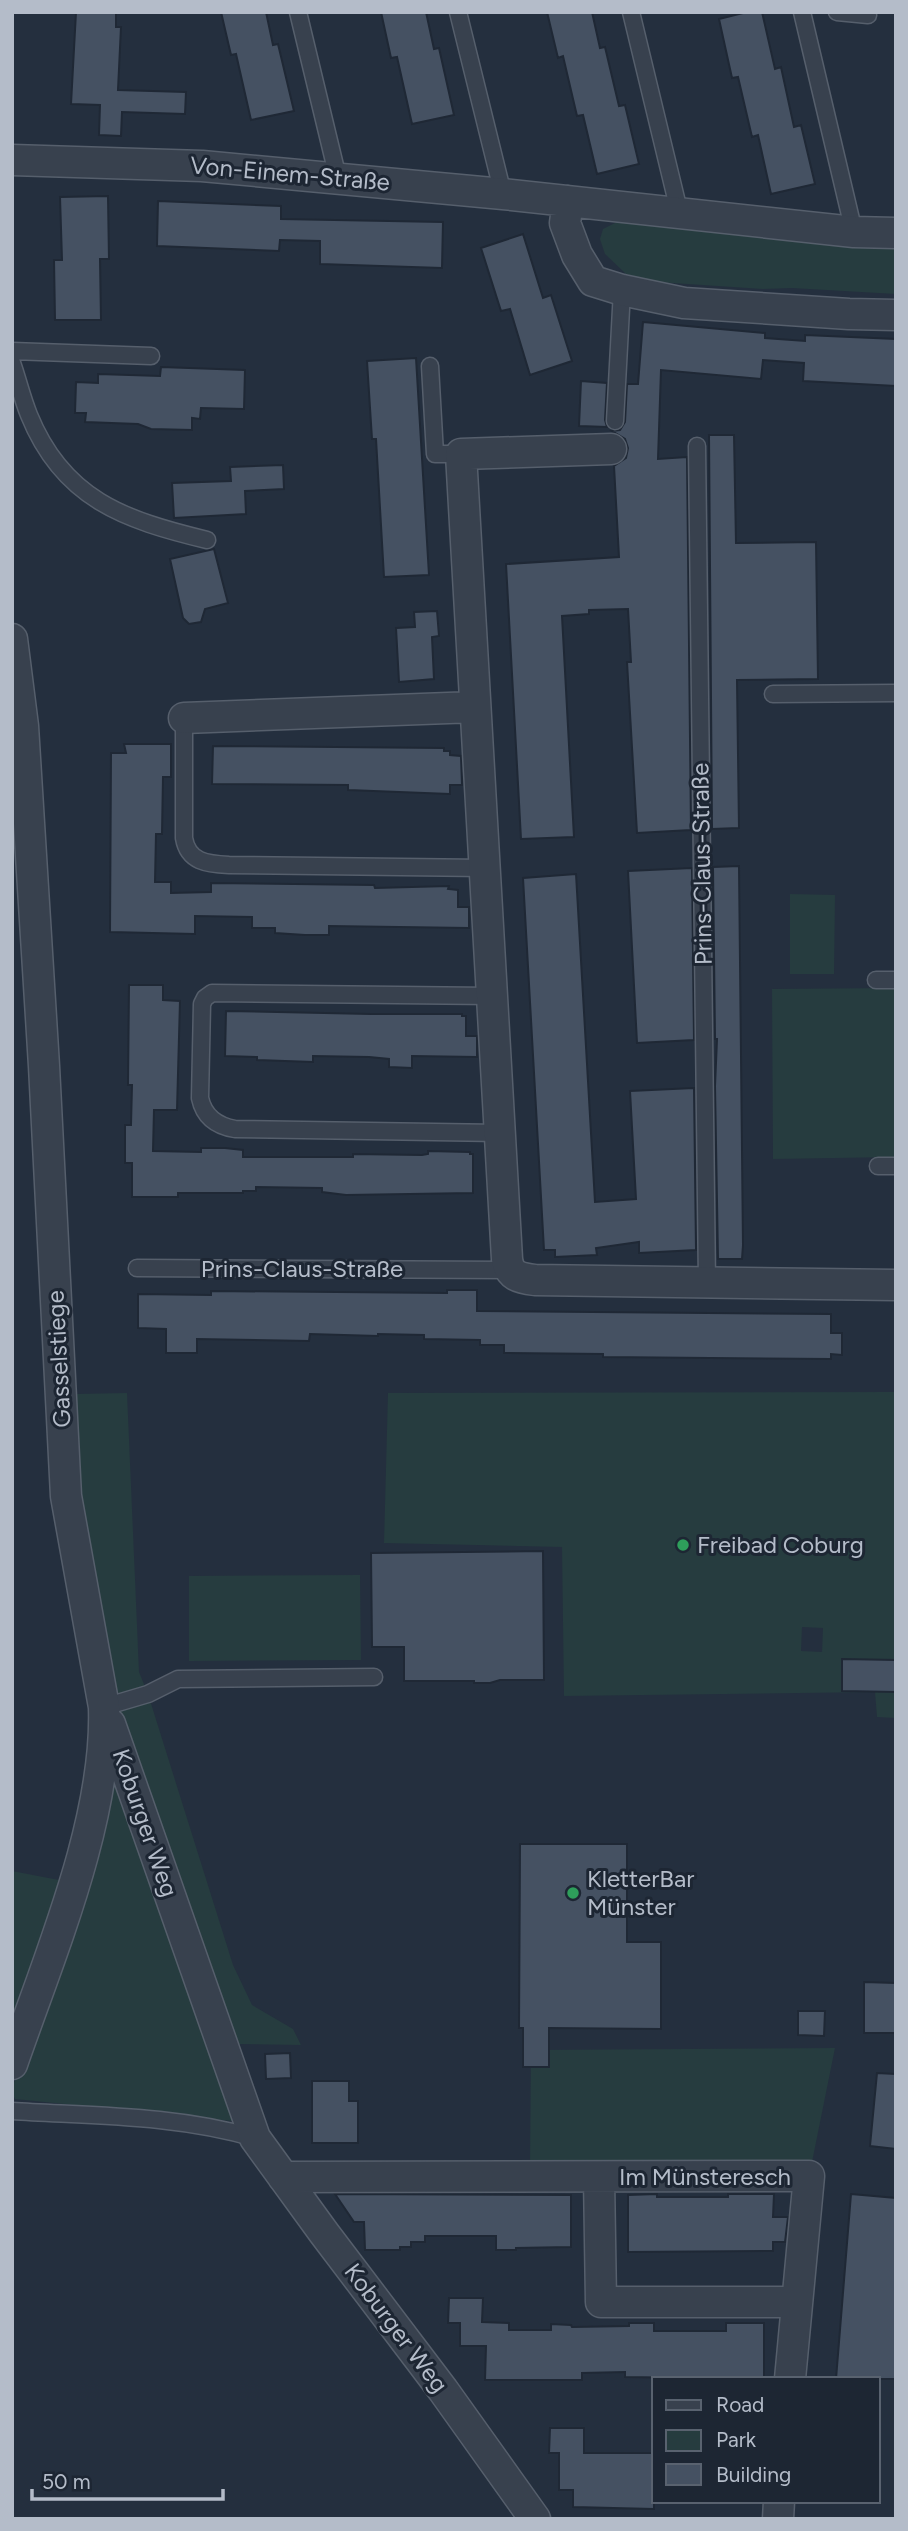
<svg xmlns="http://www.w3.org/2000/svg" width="908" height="2531" viewBox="0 0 908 2531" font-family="Figtree,sans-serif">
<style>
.green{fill:#263c3f;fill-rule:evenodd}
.building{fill:#455162;stroke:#1f2835;stroke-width:2}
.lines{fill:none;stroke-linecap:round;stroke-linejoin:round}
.service-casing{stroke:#565f6c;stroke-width:19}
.minor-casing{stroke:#565f6c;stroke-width:33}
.service{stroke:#38414e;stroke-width:16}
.minor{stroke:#38414e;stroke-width:30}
.leisure-dot{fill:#2e9e5b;stroke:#1d2633;stroke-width:2.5}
.labels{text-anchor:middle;stroke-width:6;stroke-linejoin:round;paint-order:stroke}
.street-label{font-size:24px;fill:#b4bcc9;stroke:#1d2633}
.poi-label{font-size:24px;fill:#b4bcc9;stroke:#1d2633;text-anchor:start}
</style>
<rect width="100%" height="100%" fill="#242f3e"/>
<path class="green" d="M 617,222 L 896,239 L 896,294 L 792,288 L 763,289 L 658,282 L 626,274 L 605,254 L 600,239 L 603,229 Z
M 790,894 L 835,895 L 834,974 L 790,974 Z
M 896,988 L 896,1157 L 773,1159 L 772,989 Z
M 896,1392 L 896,1660 L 842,1659 L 842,1691 L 896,1692 L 896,1718 L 877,1717 L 875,1692 L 564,1696 L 562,1547 L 384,1543 L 388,1393 ZM 802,1627 L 823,1628 L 822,1652 L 801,1651 Z
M 127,1393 L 139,1672 L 148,1694 L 233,1965 L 252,2005 L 293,2029 L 301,2045 L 237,2044 L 122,1723 L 111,1680 L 77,1485 L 76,1394 Z
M 360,1575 L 361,1660 L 189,1661 L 189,1576 Z
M 114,1752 L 238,2114 L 232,2121 L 15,2099 C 9,2089 16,2078 21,2068 Z
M 12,1871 L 64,1881 L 12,2035 Z
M 835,2048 L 811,2167 L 530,2168 L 531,2050 Z"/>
<path class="building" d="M 76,12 L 116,12 L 116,27 L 121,27 L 118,90 L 186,92 L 185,114 L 122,112 L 121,136 L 99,135 L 100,105 L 71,104 Z
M 221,12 L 266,12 L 273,45 L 278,44 L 294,111 L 251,120 L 236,54 L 231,55 Z
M 381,12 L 426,12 L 434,49 L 439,48 L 454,115 L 412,124 L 397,57 L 391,58 Z
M 547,12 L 592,12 L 600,48 L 605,47 L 619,106 L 625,105 L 639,164 L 597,174 L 583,115 L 577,116 L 563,56 L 558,58 Z
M 747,12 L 762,12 L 775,69 L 781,67 L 794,127 L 801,125 L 815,184 L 771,194 L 758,135 L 752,137 L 738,77 L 732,78 L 719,19 Z
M 108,196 L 109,259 L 100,259 L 101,320 L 55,320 L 54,260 L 62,260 L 60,197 Z
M 158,201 L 281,206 L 281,219 L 443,222 L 442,268 L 320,264 L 320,241 L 280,240 L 279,251 L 157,246 Z
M 523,234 L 543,298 L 551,295 L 572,361 L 530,375 L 510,309 L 501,311 L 481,248 Z
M 643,322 L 765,333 L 765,338 L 805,341 L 805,335 L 896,339 L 896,386 L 803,381 L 804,363 L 763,360 L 761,379 L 661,370 L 658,459 L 687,457 L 691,830 L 637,833 L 627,662 L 631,662 L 628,609 L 589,610 L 589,614 L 562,616 L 574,837 L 521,839 L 506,564 L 619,557 L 614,466 L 626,458 L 628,448 L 625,439 L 612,431 L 620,430 L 625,422 L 627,384 L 638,384 Z
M 416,358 L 429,575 L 384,577 L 376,439 L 372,439 L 367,361 Z
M 161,367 L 245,370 L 244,409 L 201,408 L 200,419 L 192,418 L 192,430 L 151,429 L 138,424 L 85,422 L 86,413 L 75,413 L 76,382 L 98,383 L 98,374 L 160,376 Z
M 581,381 L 607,383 L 605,420 L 607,427 L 579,426 Z
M 709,435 L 734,435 L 736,543 L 816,542 L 818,679 L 737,680 L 739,828 L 712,829 Z
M 283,465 L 284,489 L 245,491 L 246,514 L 174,518 L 172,483 L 231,481 L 230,467 Z
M 214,549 L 228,603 L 205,609 L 201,622 L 189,624 L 183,618 L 170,559 Z
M 437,611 L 439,636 L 432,637 L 434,679 L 399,682 L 396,628 L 415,627 L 414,612 Z
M 124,744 L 171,744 L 171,777 L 163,777 L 162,834 L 156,834 L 155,882 L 171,882 L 171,893 L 211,892 L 211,883 L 374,885 L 375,888 L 449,886 L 448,889 L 458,890 L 458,907 L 469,907 L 469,928 L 329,926 L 329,935 L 305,935 L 275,933 L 275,928 L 252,928 L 252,917 L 195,916 L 195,934 L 110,932 L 111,753 L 126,753 Z
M 213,746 L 444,748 L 444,751 L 450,751 L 450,755 L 461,756 L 462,785 L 450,785 L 450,794 L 348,790 L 348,785 L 212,784 Z
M 739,866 L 743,1245 L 742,1259 L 718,1259 L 715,1086 L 717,1039 L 715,1039 L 713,867 Z
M 692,868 L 694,1040 L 637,1043 L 628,871 Z
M 576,874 L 595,1202 L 636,1199 L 630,1091 L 694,1088 L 696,1250 L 639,1253 L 639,1242 L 596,1248 L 597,1255 L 555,1257 L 555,1250 L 544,1250 L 523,878 Z
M 129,985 L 163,985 L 163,1000 L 180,1001 L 177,1110 L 154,1110 L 153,1151 L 201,1152 L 201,1148 L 225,1148 L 243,1150 L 243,1157 L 353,1157 L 353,1154 L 422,1155 L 428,1154 L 428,1151 L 470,1152 L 470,1154 L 473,1154 L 473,1193 L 346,1195 L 322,1192 L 322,1188 L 256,1187 L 256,1191 L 243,1191 L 243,1193 L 178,1193 L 178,1197 L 132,1197 L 132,1163 L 125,1163 L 125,1125 L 131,1125 L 132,1085 L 128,1085 Z
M 226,1011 L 371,1014 L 462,1014 L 462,1016 L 466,1016 L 466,1036 L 477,1036 L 477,1057 L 412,1056 L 412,1068 L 389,1067 L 389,1059 L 369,1057 L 313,1056 L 313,1062 L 257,1060 L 257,1057 L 225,1056 Z
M 447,1290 L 477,1290 L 477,1311 L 831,1314 L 831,1333 L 842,1333 L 842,1355 L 831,1354 L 831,1359 L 603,1357 L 603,1354 L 504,1353 L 504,1345 L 480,1345 L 480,1340 L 424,1339 L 424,1335 L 378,1334 L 378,1336 L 310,1334 L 309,1341 L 197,1339 L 197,1353 L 166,1353 L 166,1329 L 138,1328 L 138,1294 L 211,1295 L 211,1291 L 447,1293 Z
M 543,1551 L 544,1680 L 500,1680 L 490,1683 L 474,1683 L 474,1681 L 404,1681 L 404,1647 L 372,1647 L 371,1553 Z
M 842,1659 L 896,1660 L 896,1692 L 842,1691 Z
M 520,1844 L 627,1844 L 627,1942 L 661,1942 L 661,2029 L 549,2028 L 549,2067 L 523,2067 L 523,2028 L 519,2028 Z
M 864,1982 L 896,1983 L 896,2033 L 864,2033 Z
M 798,2011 L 825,2011 L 824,2036 L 798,2035 Z
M 290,2053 L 291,2078 L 266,2079 L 265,2054 Z
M 877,2073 L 896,2074 L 896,2149 L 870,2146 Z
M 312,2081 L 349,2081 L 349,2101 L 358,2101 L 358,2143 L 312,2143 Z
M 335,2194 L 571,2195 L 571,2247 L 516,2248 L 516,2250 L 496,2250 L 496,2236 L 425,2236 L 425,2242 L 411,2242 L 411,2247 L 400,2247 L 400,2250 L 365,2250 L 364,2222 L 354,2222 Z
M 657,2194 L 657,2197 L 728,2197 L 728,2194 L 774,2194 L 773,2217 L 788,2217 L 785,2242 L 773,2242 L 773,2251 L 628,2252 L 628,2195 Z
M 851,2194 L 896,2198 L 896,2379 L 836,2379 Z
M 449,2298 L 483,2298 L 482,2322 L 509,2323 L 509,2330 L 551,2330 L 551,2324 L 571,2325 L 572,2327 L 629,2326 L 629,2323 L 654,2323 L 654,2331 L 726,2331 L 726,2323 L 764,2323 L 764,2379 L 625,2377 L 625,2372 L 582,2373 L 582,2380 L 485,2380 L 486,2346 L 460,2346 L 460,2323 L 448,2323 Z
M 550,2428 L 584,2428 L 584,2453 L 654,2453 L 654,2509 L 573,2507 L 573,2490 L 559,2490 L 559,2453 L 549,2453 Z"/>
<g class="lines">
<g class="service-casing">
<path id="service" d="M 298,12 L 338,178
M 458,12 L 503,194
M 631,12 L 680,215
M 802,12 L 854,232
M 837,12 L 868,15
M 12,351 L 151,356
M 12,363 C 18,380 22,398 29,415 C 63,499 124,520 207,540
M 430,366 L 435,454 L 461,454
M 615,421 L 622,290
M 697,446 L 707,1283
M 773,694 L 896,693
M 184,718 L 184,838 C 188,862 207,864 229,865 L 485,868
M 876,980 L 896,980
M 492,996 L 212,993 L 205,998 L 202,1004 L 200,1098 C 204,1117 217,1126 235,1129 L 500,1133
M 878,1166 L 896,1166
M 137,1268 L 510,1270
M 104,1707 L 148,1694 L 178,1679 L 374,1677
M 12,2111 C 94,2116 177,2115 255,2138"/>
</g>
<g class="minor-casing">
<path id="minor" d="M 12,160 L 202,166 L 503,194 L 854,232 L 896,233
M 568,201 L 565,223 L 577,255 L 593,281 L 622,290 L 684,303 L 849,314 L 896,315
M 611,449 L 461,454 L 507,1259 C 509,1276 519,1278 535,1280 L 896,1285
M 12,639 L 23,726 L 44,1066 L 66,1496 L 104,1707 C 108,1820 49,1957 12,2064
M 184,718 L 475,707
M 110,1724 L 255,2138 L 324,2233 L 443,2390 L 535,2519
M 283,2177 L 809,2176 L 790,2379
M 599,2177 L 601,2302 L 797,2302
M 778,2519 L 779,2501"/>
</g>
<use href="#service" class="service"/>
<use href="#minor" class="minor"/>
</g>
<g class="leisure-dot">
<circle cx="683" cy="1545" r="7"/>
<circle cx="573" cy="1893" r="7"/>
</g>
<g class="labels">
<g class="street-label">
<text transform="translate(290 174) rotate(5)" y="8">Von-Einem-Straße</text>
<text transform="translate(702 864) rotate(-91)" y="8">Prins-Claus-Straße</text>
<text x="302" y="1277">Prins-Claus-Straße</text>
<text transform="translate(59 1359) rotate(-93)" y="8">Gasselstiege</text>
<text transform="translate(145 1823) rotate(71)" y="8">Koburger Weg</text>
<text x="705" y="2185">Im Münsteresch</text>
<text transform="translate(396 2328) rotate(53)" y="8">Koburger Weg</text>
</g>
<g class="poi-label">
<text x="697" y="1553">Freibad Coburg</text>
<text x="587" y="1887">KletterBar<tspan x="587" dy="28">Münster</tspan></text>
</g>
</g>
<rect width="908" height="2531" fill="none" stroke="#b4bcc9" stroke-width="28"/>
<rect x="652" y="2377" width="228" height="126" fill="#1d2633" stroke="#59626f" stroke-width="2"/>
<rect x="666" y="2400" width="35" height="10" fill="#38414e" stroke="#59626f" stroke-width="2"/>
<text x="716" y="2412" font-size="21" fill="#b4bcc9">Road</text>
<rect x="666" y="2430" width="35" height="21" fill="#263c3f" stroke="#59626f" stroke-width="2"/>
<text x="716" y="2447" font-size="21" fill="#b4bcc9">Park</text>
<rect x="666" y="2464" width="35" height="21" fill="#455162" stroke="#59626f" stroke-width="2"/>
<text x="716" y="2482" font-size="21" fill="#b4bcc9">Building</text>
<path d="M32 2489v10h191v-10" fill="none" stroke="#b4bcc9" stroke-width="3.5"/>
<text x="42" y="2489" font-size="21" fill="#b4bcc9" stroke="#1d2633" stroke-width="5" paint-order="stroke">50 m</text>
</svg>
